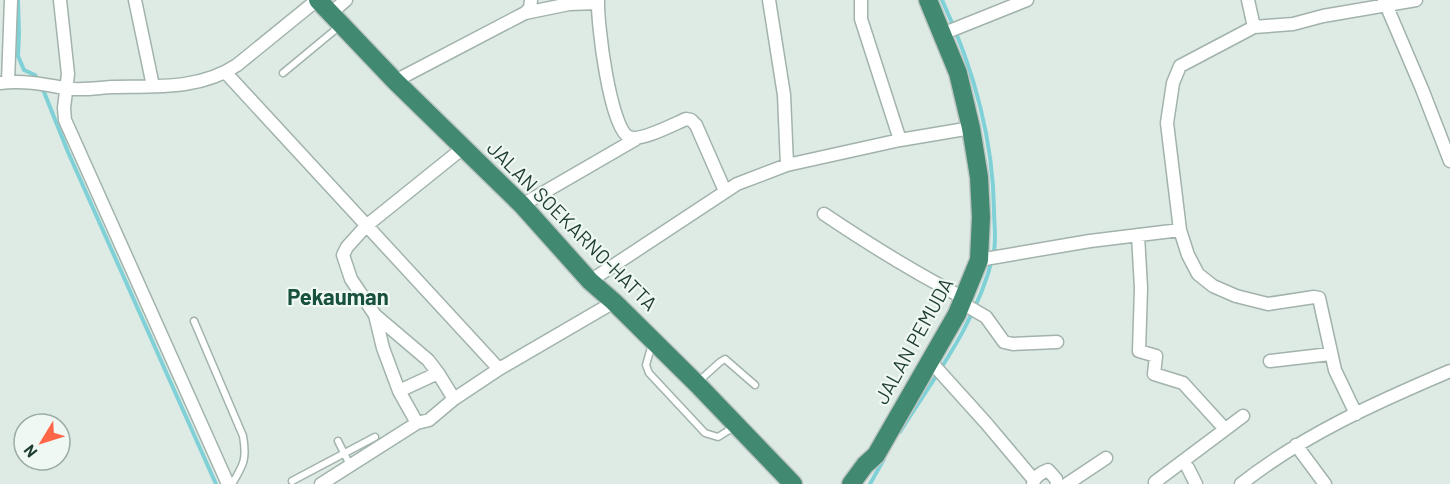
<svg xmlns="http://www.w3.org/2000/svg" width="1450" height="484" viewBox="0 0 1450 484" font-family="Barlow,sans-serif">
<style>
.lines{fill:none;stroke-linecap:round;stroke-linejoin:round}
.stream{stroke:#7fd1d7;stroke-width:4}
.service-casing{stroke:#a1b3ab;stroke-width:9}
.minor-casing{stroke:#a1b3ab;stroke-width:15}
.trunk-casing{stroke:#bcc5c2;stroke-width:21}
.service{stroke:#fff;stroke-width:6}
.minor{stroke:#fff;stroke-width:12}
.trunk{stroke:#428972;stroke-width:18}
.labels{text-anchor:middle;stroke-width:4.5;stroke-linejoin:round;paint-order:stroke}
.street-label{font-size:20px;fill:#1e3d32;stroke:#eff8f2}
.quarter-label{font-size:22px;font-weight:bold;fill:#18513e;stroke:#eff8f2}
</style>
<rect width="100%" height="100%" fill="#deebe4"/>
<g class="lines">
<path class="stream" d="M 18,0 L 19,34 L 18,56 L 24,70 L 35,75 L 38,80
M 42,87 L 68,152 L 216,484
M 900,432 C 935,376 977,322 993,256 C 997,242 994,225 994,210 C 993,136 973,67 942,0
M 870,484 L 884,459"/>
<g class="service-casing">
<path id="service" d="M 283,73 L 341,25
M 194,321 L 243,436 C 247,459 244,464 232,484
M 652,344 L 646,365 L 649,373 L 705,433 L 718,437 L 734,427
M 699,381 L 720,362 L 725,359 L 755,385
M 338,441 L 350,465
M 292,481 L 375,437"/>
</g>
<g class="minor-casing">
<path id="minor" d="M 60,0 L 68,74 L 64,108 L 65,120 L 228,484
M 135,0 L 153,86
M 598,0 C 597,22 610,129 629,137 C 640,142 674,124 686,119 L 691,120 L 696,125 L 725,191
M 769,0 L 784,95 L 787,165
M 861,0 L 861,19 L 900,140
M 1248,0 L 1254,27 L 1180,66 L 1173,83 L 1167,123 L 1180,230 L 1188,255 L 1198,274 L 1213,286 L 1236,296 L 1268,304 L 1314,297 L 1319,298 L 1335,370 L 1356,414
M 1384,0 L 1422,89 L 1450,161
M 331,13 L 346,0
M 525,13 L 569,4 L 598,3
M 1254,27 L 1293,24 L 1323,16 L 1416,0
M 942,34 L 1027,0
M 226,73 L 499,369
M 395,81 L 525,13 L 530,8 L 531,0
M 8,82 L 11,0
M 0,83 C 22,80 43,84 64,88 C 79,91 96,88 111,87 C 154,86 200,90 237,65 L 317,0
M 522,205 L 636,139
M 824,214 C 870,245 915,273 964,298
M 1138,235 L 1141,288 L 1139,351 L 1156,356 L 1154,374 L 1183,383 L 1224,428
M 979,260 L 1090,241 L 1180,230
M 590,281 L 737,184 L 787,165 L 900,140 L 971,128
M 962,303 L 986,317 L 1004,342 L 1013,344 L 1057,342
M 375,315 L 428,360 L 438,373 L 454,399
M 1270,361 L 1330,354
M 931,362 L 986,423 L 1034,480
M 399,391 L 438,373
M 417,423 L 399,391 L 383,348 L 375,315 L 351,279 L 343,255 L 347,247 L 366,226 L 463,148
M 1296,445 L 1325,484
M 1188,468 L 1196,484
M 1155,482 L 1243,416
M 321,484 L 417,423 L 429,420 L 454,399 L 499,369 L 614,302
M 1033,484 C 1034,477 1042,472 1048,470 L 1056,479 L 1057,484
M 1067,484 L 1106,458
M 1241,484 C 1303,435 1377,402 1450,371"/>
</g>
<g class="trunk-casing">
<path id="trunk" d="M 318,0 L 395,81 L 522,205 L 590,281 L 614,302 L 697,384 L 793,484
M 851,484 L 865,465 L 876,455 L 957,314 L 979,260 L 981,217 L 979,177 L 971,128 L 958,73 L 928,0"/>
</g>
<use href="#service" class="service"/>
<use href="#minor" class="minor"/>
<use href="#trunk" class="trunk"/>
</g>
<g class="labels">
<g class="street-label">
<text transform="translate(572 226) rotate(45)" y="7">JALAN SOEKARNO-HATTA</text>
<text transform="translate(914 341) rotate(-61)" y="7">JALAN PEMUDA</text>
</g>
<g class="quarter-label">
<text x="338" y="305">Pekauman</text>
</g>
</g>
<g transform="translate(42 442) rotate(232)"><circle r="28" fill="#eff8f2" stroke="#9bada5" stroke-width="1.5"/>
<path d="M0-4.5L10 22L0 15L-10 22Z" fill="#ff6648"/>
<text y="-9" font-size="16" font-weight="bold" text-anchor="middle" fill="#1e3d32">N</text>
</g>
</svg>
